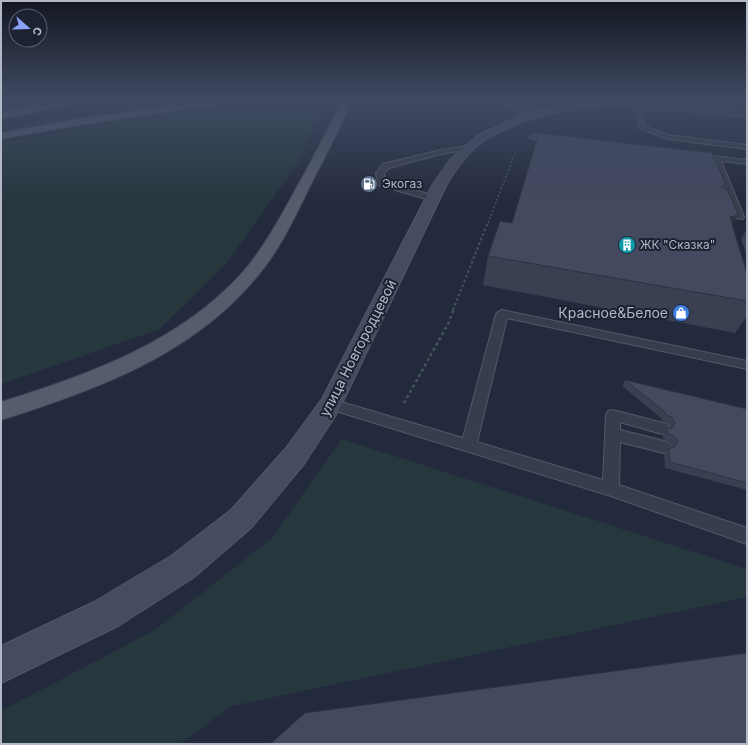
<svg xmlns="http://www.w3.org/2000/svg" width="748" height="745" viewBox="0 0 748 745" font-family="Inter,sans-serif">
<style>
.green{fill:#26373e}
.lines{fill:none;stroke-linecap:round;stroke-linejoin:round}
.lane-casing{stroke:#535868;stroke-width:2}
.secondary-casing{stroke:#535868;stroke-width:2}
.primary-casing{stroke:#414656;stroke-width:2}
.path-far3{stroke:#44545b;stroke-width:1;stroke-dasharray:1.5 1.5;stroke-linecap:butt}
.path-far2{stroke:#44545b;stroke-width:1.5;stroke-dasharray:2 2;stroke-linecap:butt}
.path-far1{stroke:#44545b;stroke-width:2;stroke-dasharray:2.5 2.5;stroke-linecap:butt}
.path{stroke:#44545b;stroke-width:2.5;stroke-dasharray:3 3;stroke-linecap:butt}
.lane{fill:#383d4d;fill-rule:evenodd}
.secondary{fill:#464b60;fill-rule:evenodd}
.primary{fill:#565c6d;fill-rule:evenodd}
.wall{fill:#3a3f52}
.shaded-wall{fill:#2f3342}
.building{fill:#43495f;stroke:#2f3342}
.labels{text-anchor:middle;stroke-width:4;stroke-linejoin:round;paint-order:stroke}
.far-poi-label{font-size:12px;fill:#b3b8c8;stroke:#1d2232;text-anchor:start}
.poi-label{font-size:14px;fill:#b3b8c8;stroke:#1d2232;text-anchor:end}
.street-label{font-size:14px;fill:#b3b8c8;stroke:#1d2232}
</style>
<rect width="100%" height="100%" fill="#242a3d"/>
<path class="green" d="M 174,100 L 204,100 L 1,132 L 1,128 Z
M 250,100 L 325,100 L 325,102 L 297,164 L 227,263 L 160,329 L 1,384 L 1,143 L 102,123 Z
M 342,439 L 747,569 L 747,597 L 232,706 L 180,744 L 1,744 L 1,711 L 155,630 L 272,538 Z"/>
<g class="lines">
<g class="lane-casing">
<path id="lane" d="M 62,100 L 73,100 L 1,115 L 1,111 Z
M 740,100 L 746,100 L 747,110 L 745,109 Z
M 507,105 L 534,113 L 535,114 L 532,116 L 505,108 L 505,106 Z
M 664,105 L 747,113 L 747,117 L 664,109 L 642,110 L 644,126 L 669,135 L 747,145 L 747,149 L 668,139 L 639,128 L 637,108 Z
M 533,135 L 555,138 L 558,140 L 555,142 L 531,138 L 530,137 Z
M 469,146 L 472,148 L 471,149 L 441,154 L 389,168 L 384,173 L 385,182 L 436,196 L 436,200 L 430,200 L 378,185 L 376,173 L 383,164 L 441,150 Z
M 697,154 L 747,160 L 747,164 L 721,161 L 744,217 L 743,219 L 716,216 L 715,214 L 719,211 L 734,214 L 713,160 L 695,157 L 694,156 Z
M 502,310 L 747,361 L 747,369 L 507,318 L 477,442 L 603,480 L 606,415 L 608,411 L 613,410 L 667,424 L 669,428 L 667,432 L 662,434 L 620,422 L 620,430 L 664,441 L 669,443 L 672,447 L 669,451 L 664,453 L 620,442 L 619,485 L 747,528 L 747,544 L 611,496 L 326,408 L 324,404 L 326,400 L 331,399 L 463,438 L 496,314 L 498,312 Z"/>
</g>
<g class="secondary-casing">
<path id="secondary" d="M 595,100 L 653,100 L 648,103 C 593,105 535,109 487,139 C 471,148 456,169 447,184 L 339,410 L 304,464 L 251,528 L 193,578 L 118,626 L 1,683 L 1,646 L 94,602 L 171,556 L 231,510 L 286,448 L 322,399 L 433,184 L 450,160 L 478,135 L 529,112 Z"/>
</g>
<g class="primary-casing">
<path id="primary" d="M 65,100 L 83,100 L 78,103 L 1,119 L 1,113 Z
M 208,100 L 231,100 L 226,103 L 72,126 L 1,139 L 1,133 L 72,120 Z
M 342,100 L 352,100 C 341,126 328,151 315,176 C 297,212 281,250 254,280 C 190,356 93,391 1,420 L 1,402 C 88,375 181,342 243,272 C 267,244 284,210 302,178 C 316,152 330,127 342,100 Z"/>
</g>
<path class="path-far3" d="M 515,154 L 517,149"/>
<path class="path-far2" d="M 488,223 L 515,153"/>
<path class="path-far1" d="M 453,310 L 488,222"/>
<path class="path" d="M 404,403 L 448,324 L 454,309"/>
<use href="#lane" class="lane"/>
<use href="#secondary" class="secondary"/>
<use href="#primary" class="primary"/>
</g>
<path class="wall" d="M 722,188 L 732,225 L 747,274 L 747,316 L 735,333 L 483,285 L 488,256 L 512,223 Z
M 747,229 L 747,256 L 741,239 Z
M 625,380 L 747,409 L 747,490 L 665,468 L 664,454 L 669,449 L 673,447 L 670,442 L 663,439 L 663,435 L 667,429 L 670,428 L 668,423 L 662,421 L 661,418 L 622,386 Z"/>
<path class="shaded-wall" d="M 738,215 L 722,242 L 730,217 Z"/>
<path class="building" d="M 539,133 L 712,153 L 725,183 L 721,187 L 728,191 L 738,215 L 730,217 L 747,274 L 747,301 L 488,256 L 500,221 L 512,223 Z
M 625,380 L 747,409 L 747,483 L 670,462 L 669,449 L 675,446 L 678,441 L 674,436 L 667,433 L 667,429 L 672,428 L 675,423 L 672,417 L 666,415 L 665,412 Z
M 747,653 L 747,744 L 270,744 L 305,713 Z"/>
<linearGradient id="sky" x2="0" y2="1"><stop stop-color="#141722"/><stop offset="0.49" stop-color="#3f4a62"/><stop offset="1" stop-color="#3f4a62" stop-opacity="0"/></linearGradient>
<rect width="748" height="204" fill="url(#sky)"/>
<defs>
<g id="fuel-disc" transform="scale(0.9)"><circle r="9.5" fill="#5c6f8a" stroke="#1d2232"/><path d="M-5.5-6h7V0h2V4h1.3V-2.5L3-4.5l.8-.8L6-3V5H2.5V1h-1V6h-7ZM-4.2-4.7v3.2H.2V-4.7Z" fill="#fff"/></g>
<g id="building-disc" transform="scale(0.9)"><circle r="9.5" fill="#0f9aa8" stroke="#1d2232"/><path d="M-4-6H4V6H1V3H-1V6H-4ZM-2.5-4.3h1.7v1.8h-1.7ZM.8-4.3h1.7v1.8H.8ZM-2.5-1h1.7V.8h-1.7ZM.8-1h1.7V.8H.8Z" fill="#fff"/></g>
<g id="shop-disc" transform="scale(0.9)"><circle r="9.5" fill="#3f7fe0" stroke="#1d2232"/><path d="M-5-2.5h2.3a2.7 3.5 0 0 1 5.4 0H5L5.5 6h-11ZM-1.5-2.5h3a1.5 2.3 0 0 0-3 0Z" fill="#fff"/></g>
</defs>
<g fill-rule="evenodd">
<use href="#fuel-disc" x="369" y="184"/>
<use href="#building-disc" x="627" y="245"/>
<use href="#shop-disc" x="681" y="313"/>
</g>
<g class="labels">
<g class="far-poi-label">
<text x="382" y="188">Экогаз</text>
<text x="640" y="249">ЖК "Сказка"</text>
</g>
<g class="poi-label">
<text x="668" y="318">Красное&amp;Белое</text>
</g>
<g class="street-label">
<text transform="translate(358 348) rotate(-63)" y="5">улица Новгородцевой</text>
</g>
</g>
<rect width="748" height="745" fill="none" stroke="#b3b8c8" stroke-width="4"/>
<g transform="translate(28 28) rotate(110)"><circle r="19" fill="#1d2232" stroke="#595e6e"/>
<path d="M0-3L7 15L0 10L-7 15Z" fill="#8aa2f6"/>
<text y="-6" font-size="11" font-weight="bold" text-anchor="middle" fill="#b3b8c8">С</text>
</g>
</svg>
